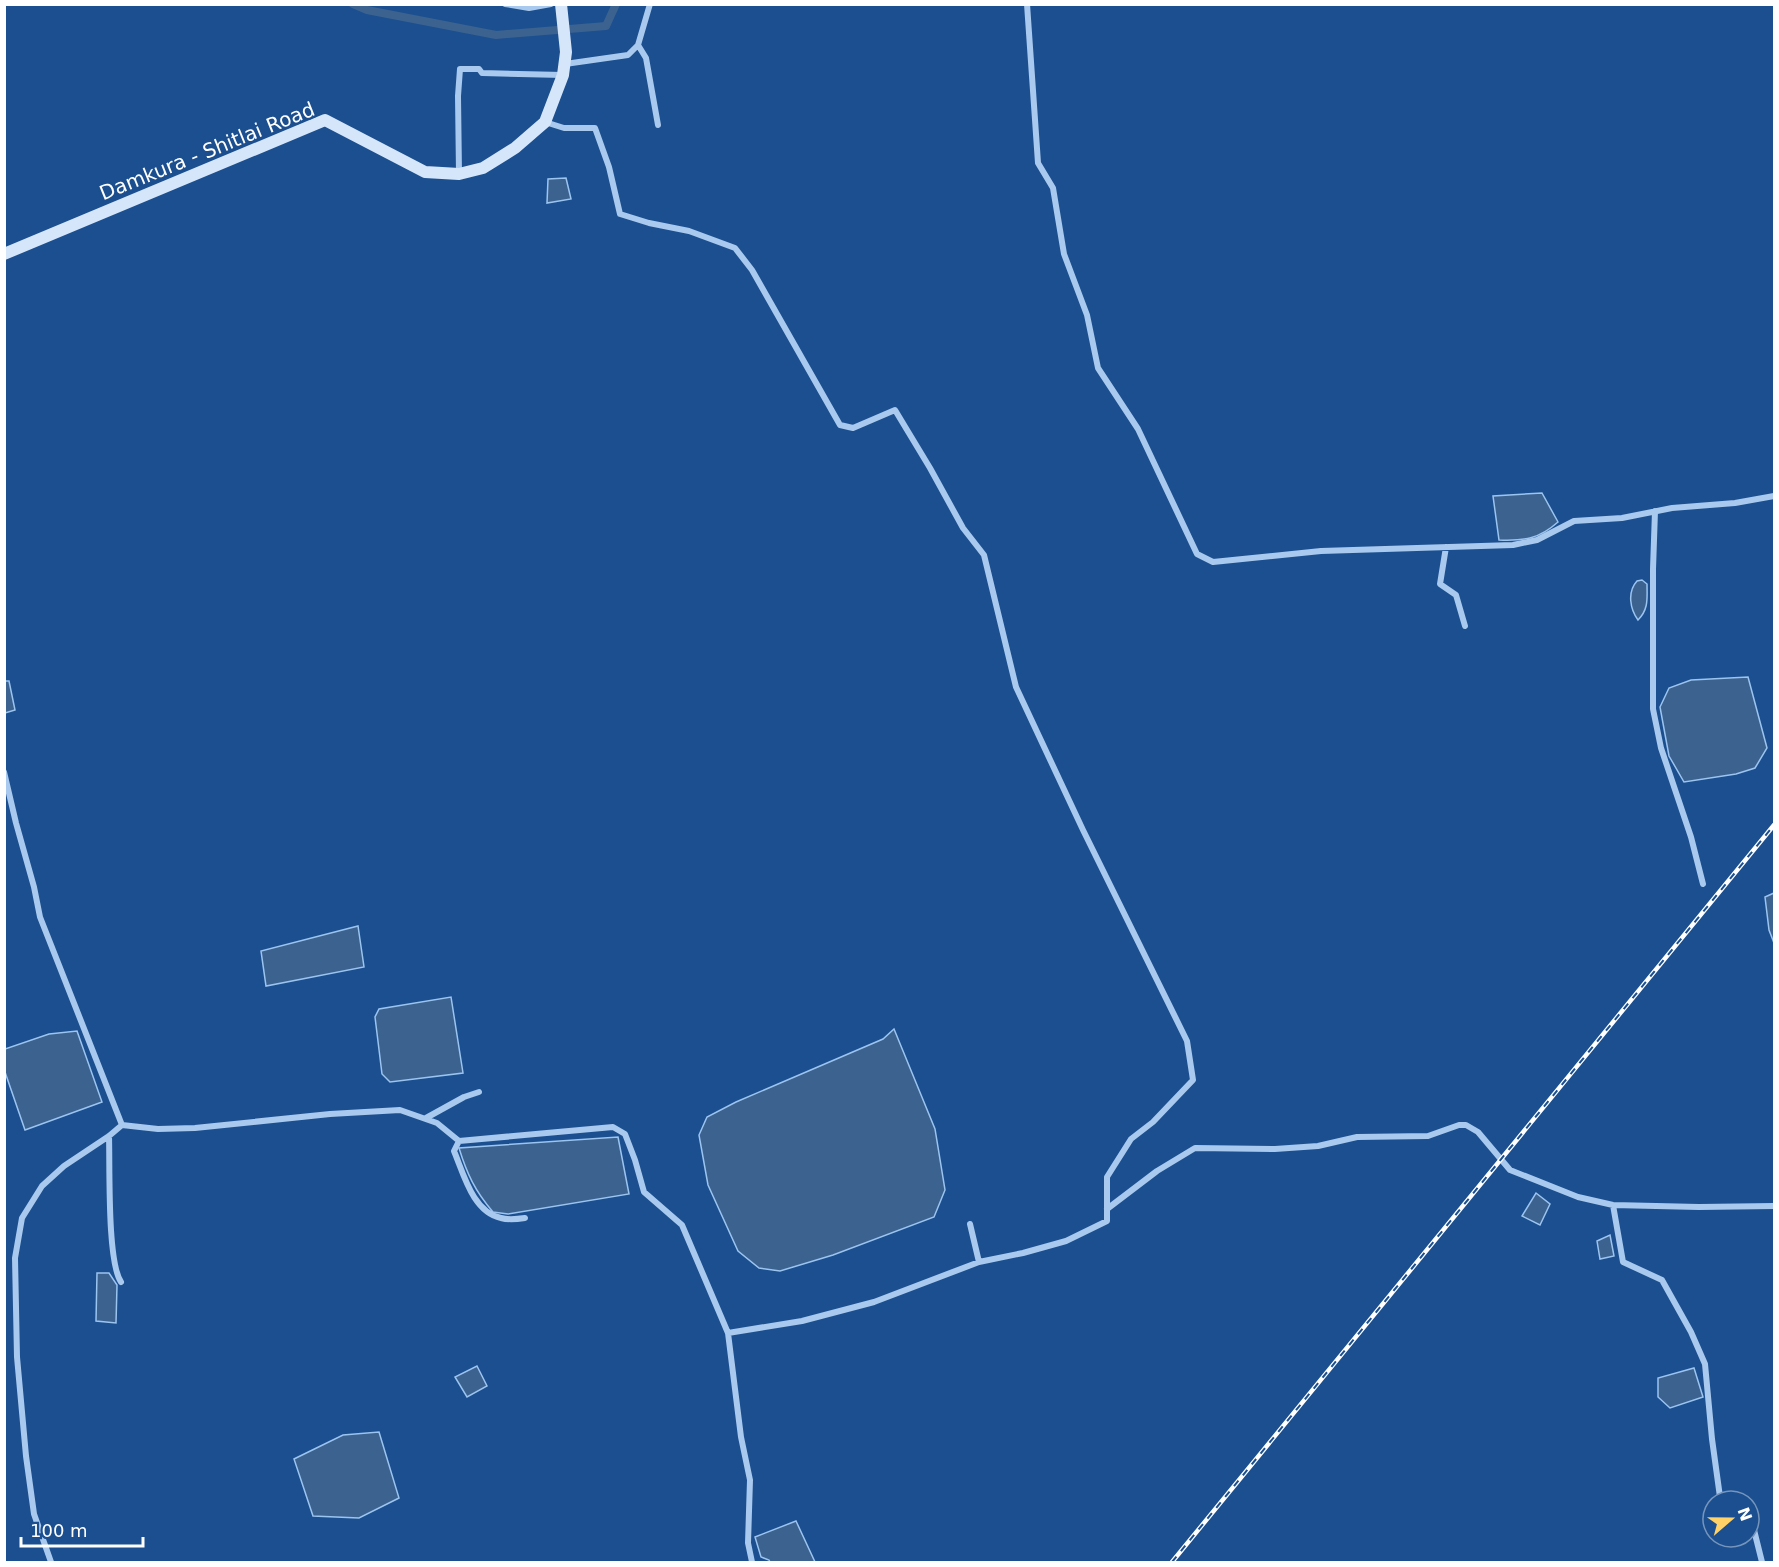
<svg xmlns="http://www.w3.org/2000/svg" width="1779" height="1567" viewBox="0 0 1779 1567" font-family="'DejaVu Sans',sans-serif">
<style>
.water{fill:#3c6290;stroke:#9cc4f0;stroke-width:1.5}
.lines{fill:none;stroke-linecap:round;stroke-linejoin:round}
.canal{stroke:#3c6290;stroke-width:8}
.street{stroke:#a9c9ee;stroke-width:6}
.secondary{stroke:#d6e6fa;stroke-width:12}
.rail-casing{stroke:#fff;stroke-width:4.5}
.rail{stroke:#1b4f8f;stroke-width:2;stroke-dasharray:7;stroke-linecap:butt}
.labels{text-anchor:middle;stroke-width:4.5;stroke-linejoin:round;paint-order:stroke}
.street-label{font-size:20px;fill:#fff;stroke:#1b4f8f}
</style>
<rect width="100%" height="100%" fill="#1b4f8f"/>
<path class="water" d="M 566,178 L 571,199 L 547,203 L 548,179 Z
M 1542,493 L 1558,522 C 1539,539 1524,541 1499,540 L 1493,496 Z
M 1642,580 L 1647,584 C 1647,598 1649,609 1638,620 C 1630,609 1627,592 1637,581 Z
M 1748,677 L 1767,748 L 1755,768 L 1736,774 L 1684,782 L 1669,756 L 1660,707 L 1669,688 L 1691,680 Z
M 5,681 L 9,681 L 15,710 L 5,713 Z
M 1774,893 L 1774,943 L 1769,930 L 1765,897 Z
M 358,926 L 364,967 L 266,986 L 261,951 Z
M 451,997 L 463,1073 L 390,1082 L 382,1074 L 375,1017 L 379,1009 Z
M 894,1029 L 935,1129 L 945,1190 L 934,1217 L 833,1255 L 780,1271 L 759,1268 L 738,1251 L 708,1185 L 699,1135 L 707,1117 L 736,1102 L 883,1039 Z
M 77,1031 L 102,1102 L 25,1130 L 5,1072 L 5,1049 L 49,1034 Z
M 618,1137 L 629,1194 L 508,1214 L 493,1212 C 475,1191 467,1174 459,1148 Z
M 1536,1193 L 1550,1204 L 1540,1225 L 1522,1216 Z
M 1610,1235 L 1614,1256 L 1600,1259 L 1597,1241 Z
M 97,1273 L 109,1273 L 117,1285 L 116,1323 L 96,1321 Z
M 477,1366 L 487,1386 L 467,1397 L 455,1377 Z
M 1694,1368 L 1703,1397 L 1670,1408 L 1658,1397 L 1658,1378 Z
M 379,1432 L 399,1498 L 359,1518 L 313,1516 L 294,1459 L 343,1435 Z
M 796,1521 L 815,1562 L 770,1562 L 769,1560 L 761,1557 L 755,1537 Z"/>
<g class="lines">
<path class="canal" d="M 353,4 L 367,10 L 496,35 L 606,26 L 616,4"/>
<path class="street" d="M 505,4 L 529,8 L 551,4
M 1027,4 L 1038,163 L 1053,188 L 1064,254 L 1087,315 L 1098,368 L 1138,429 L 1197,554 L 1213,562 L 1321,551 L 1513,545 L 1537,540 L 1574,521 L 1622,518 L 1672,508 L 1735,503 L 1774,496
M 638,45 L 646,58 L 658,125
M 565,64 L 628,55 L 638,45 L 650,4
M 459,174 L 458,96 L 460,69 L 479,69 L 482,73 L 563,75
M 1655,511 L 1653,569 L 1653,709 L 1661,748 L 1691,837 L 1703,884
M 1446,547 L 1440,584 L 1456,595 L 1465,626
M 4,772 L 16,823 L 34,887 L 40,917 L 122,1125 L 109,1136 L 64,1166 L 42,1186 L 22,1218 L 15,1258 L 17,1357 L 26,1456 L 34,1514 L 51,1562
M 426,1118 L 464,1097 L 479,1092
M 122,1125 L 158,1129 L 195,1128 L 330,1114 L 400,1110 L 437,1123 L 459,1141 L 613,1127 L 625,1134 L 635,1160 L 644,1192 L 682,1225 L 728,1333 L 802,1321 L 874,1302 L 979,1262 L 1023,1253 L 1066,1241 L 1107,1221 L 1107,1177 L 1131,1139 L 1153,1122 L 1193,1080 L 1187,1041 L 1083,830 L 1016,687 L 984,555 L 963,528 L 930,468 L 895,410 L 853,428 L 840,425 L 752,270 L 735,248 L 689,231 L 649,223 L 620,214 L 609,167 L 595,128 L 564,128 L 545,122
M 109,1136 C 110,1166 107,1261 121,1282
M 459,1141 L 454,1151 C 464,1175 473,1212 501,1218 C 508,1220 518,1219 525,1218
M 1613,1205 L 1623,1262 L 1662,1280 L 1691,1332 L 1705,1364 L 1712,1439 L 1720,1497 L 1726,1501
M 1107,1209 L 1157,1171 L 1195,1148 L 1275,1149 L 1318,1146 L 1357,1137 L 1428,1136 L 1459,1125 L 1466,1125 L 1478,1132 L 1510,1170 L 1578,1197 L 1613,1205 L 1699,1207 L 1774,1206
M 970,1224 L 979,1262
M 728,1333 L 741,1437 L 750,1480 L 748,1543 L 752,1562
M 1749,1516 L 1751,1518 L 1762,1562"/>
<path class="secondary" d="M 4,254 L 325,120 L 425,172 L 459,174 L 483,168 L 515,148 L 545,122 L 563,75 L 566,52 L 561,4"/>
<g class="rail-casing">
<path id="rail" d="M 1172,1562 L 1774,825"/>
</g>
<use href="#rail" class="rail"/>
</g>
<g class="labels">
<g class="street-label">
<text transform="translate(207 151) rotate(-22)" y="7">Damkura - Shitlai Road</text>
</g>
</g>
<rect width="1779" height="1567" fill="none" stroke="#ffffff" stroke-width="12"/>
<g transform="translate(1731 1519) rotate(70)"><circle r="28" fill="#1b4f8f" stroke="#7695bc" stroke-width="1.5"/>
<path d="M0-4.5L10 22L0 15L-10 22Z" fill="#ffd166"/>
<text y="-9" font-size="16" font-weight="bold" text-anchor="middle" fill="#ffffff">N</text>
</g>
<path d="M21 1537v9h122v-9" fill="none" stroke="#ffffff" stroke-width="3"/>
<text x="30" y="1537" font-size="18" fill="#ffffff" stroke="#1b4f8f" stroke-width="4.5" paint-order="stroke">100 m</text>
</svg>
